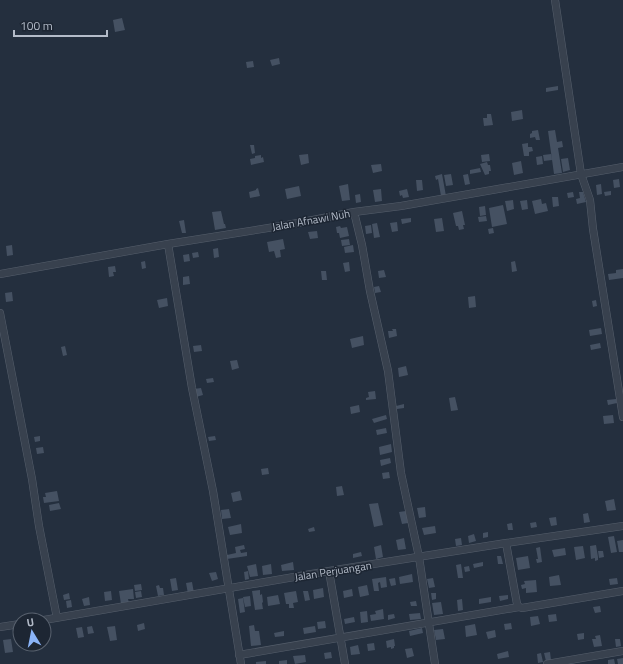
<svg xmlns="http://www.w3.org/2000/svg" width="623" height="664" viewBox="0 0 623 664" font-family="'Titillium Web',sans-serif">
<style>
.building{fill:#455162}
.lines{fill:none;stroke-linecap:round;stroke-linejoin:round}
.minor-casing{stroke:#565f6c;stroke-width:8}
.minor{stroke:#38414e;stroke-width:7}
.labels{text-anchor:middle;stroke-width:3;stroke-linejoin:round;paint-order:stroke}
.street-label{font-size:11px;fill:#b4bcc9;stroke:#1d2633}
</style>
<rect width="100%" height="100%" fill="#242f3e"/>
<path class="building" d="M 122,18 L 125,30 L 115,32 L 113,20 Z
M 279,58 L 280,64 L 272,66 L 270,60 Z
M 253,61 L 254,67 L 247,68 L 246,62 Z
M 558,86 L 558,90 L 546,92 L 546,88 Z
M 522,110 L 523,119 L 512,121 L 511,112 Z
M 487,114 L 491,114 L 493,125 L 484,126 L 483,118 L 487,118 Z
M 538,130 L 540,140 L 536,140 L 535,137 L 530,138 L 530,134 L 532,133 L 532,131 Z
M 555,130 L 557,142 L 562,141 L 563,147 L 558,148 L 562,173 L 554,174 L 548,131 Z
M 528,143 L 528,147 L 532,147 L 533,151 L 529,152 L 529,156 L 524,156 L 522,144 Z
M 250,145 L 254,145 L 255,153 L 252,154 Z
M 308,154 L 309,163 L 301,165 L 299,155 Z
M 489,154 L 490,161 L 482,162 L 481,155 Z
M 551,154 L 552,160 L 544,161 L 543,155 Z
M 261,155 L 261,158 L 263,157 L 264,162 L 251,165 L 250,159 L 255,158 L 255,156 Z
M 542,156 L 543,164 L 537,165 L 536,157 Z
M 568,158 L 570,170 L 563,172 L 561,159 Z
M 521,161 L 523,173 L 514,175 L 512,163 Z
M 487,162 L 488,165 L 490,165 L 491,171 L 489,171 L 489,174 L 485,175 L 480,164 Z
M 381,164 L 382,171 L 373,173 L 371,165 Z
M 480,168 L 481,172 L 470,174 L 470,170 Z
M 442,174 L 446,196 L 441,196 L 438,179 L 436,180 L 435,176 Z
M 451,174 L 453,185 L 446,186 L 444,175 Z
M 468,174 L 470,184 L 465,185 L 463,175 Z
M 619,179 L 620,187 L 614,188 L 613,180 Z
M 416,180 L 422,180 L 423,190 L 417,191 Z
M 348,184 L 350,200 L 342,201 L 339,186 Z
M 601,184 L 602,194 L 597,195 L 596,185 Z
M 299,186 L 301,196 L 287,199 L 285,189 Z
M 258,188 L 260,196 L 250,198 L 249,192 L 256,190 L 256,189 Z
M 381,189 L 382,201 L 375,202 L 373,190 Z
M 407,189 L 409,197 L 403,198 L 402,195 L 400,196 L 399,191 Z
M 611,191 L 611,195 L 605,196 L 604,192 Z
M 573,192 L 574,197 L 568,198 L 567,193 Z
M 579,192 L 583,192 L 586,202 L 577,204 L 576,199 L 580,198 Z
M 360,194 L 361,202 L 356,203 L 355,195 Z
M 552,197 L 558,197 L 559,206 L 553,207 Z
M 541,199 L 542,204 L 546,203 L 548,211 L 535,214 L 532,201 Z
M 513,200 L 514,209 L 507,211 L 505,201 Z
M 527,200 L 528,209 L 522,210 L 520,201 Z
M 503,205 L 507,224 L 492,227 L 489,208 Z
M 485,206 L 486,215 L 480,216 L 479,207 Z
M 221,211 L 224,224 L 225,224 L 226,228 L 215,230 L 212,212 Z
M 462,211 L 465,225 L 463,225 L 464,229 L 459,230 L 458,226 L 456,226 L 453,213 Z
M 486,216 L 487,221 L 479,222 L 478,217 Z
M 411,218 L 411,222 L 402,224 L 401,219 Z
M 442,218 L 444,231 L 436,232 L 434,219 Z
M 184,220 L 186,233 L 182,233 L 179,221 Z
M 397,222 L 398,231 L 392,232 L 390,223 Z
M 377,223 L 380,237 L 374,238 L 372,224 Z
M 371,225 L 372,233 L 366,234 L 365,226 Z
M 340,226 L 341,228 L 347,227 L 349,236 L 340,238 L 339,233 L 337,233 L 336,227 Z
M 493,228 L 494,233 L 489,234 L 488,229 Z
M 317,231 L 318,238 L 310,239 L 308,232 Z
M 283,239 L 285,249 L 280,250 L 281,257 L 276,258 L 274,251 L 269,252 L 267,242 Z
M 349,239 L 350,245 L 342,246 L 341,240 Z
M 12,245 L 13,255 L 7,256 L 6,246 Z
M 353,245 L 354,252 L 345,253 L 344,247 Z
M 218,248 L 219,257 L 214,258 L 213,249 Z
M 198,252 L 199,257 L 193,258 L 192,253 Z
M 189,254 L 190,261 L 184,262 L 183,255 Z
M 145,261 L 146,268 L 142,269 L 141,262 Z
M 515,261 L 517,271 L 512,272 L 511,262 Z
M 349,262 L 350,271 L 345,272 L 343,263 Z
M 115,266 L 116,272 L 113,272 L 114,276 L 109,277 L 108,267 Z
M 623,269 L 623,278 L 609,280 L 608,274 L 616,273 L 616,270 Z
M 384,270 L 386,277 L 379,278 L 378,271 Z
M 321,271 L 326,271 L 327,280 L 322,280 Z
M 189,276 L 190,284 L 183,285 L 183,277 Z
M 379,286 L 381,292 L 375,293 L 374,287 Z
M 12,292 L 13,301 L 6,302 L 5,293 Z
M 475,296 L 476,307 L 469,308 L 468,297 Z
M 167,298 L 168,306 L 159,308 L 157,300 Z
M 596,300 L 597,306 L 593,307 L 592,301 Z
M 601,328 L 602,334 L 590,336 L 589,330 Z
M 392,329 L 396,329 L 397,336 L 389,338 L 388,331 L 393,331 Z
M 363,336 L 364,345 L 352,348 L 350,339 Z
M 600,343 L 601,348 L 591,350 L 590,345 Z
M 201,345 L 202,351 L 194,352 L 193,346 Z
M 65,346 L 67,355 L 63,356 L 61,347 Z
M 237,360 L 239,368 L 232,370 L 230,361 Z
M 406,366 L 408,375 L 399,377 L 398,368 Z
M 213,378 L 214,382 L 207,383 L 206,379 Z
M 201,388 L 203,395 L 196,397 L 194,389 Z
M 375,391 L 376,399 L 366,400 L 366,398 L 369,397 L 368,392 Z
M 455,397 L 458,410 L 451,411 L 449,398 Z
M 616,399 L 617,403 L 608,405 L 607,400 Z
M 404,404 L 404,408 L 397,409 L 396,406 Z
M 359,405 L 360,412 L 351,414 L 350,407 Z
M 386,415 L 387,419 L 374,423 L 372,419 Z
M 613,415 L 614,423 L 604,424 L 603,416 Z
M 386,428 L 387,433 L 377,435 L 376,430 Z
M 40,436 L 40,441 L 35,442 L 34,437 Z
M 215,436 L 216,440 L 209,441 L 208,437 Z
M 391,444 L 392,452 L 380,455 L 379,447 Z
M 43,447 L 44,453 L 37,454 L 36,448 Z
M 390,458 L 391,463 L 381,466 L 380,460 Z
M 268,468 L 269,474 L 262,475 L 261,469 Z
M 389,472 L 390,478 L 383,479 L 382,473 Z
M 342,486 L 344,495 L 337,496 L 336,487 Z
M 57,491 L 59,501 L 44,503 L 43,497 L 46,497 L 45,493 Z
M 240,491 L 242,500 L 233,502 L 231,493 Z
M 614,499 L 616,510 L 607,511 L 605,501 Z
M 59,503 L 61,509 L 50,511 L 49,505 Z
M 378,503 L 383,525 L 374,527 L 369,504 Z
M 425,507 L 426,517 L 419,518 L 417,508 Z
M 229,509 L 231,518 L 222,519 L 221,510 Z
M 406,511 L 408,523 L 402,524 L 399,512 Z
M 588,513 L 590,522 L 584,523 L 583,514 Z
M 556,517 L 557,525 L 551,526 L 549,518 Z
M 536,522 L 537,527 L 531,528 L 530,523 Z
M 512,523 L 513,530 L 508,530 L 507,524 Z
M 241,524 L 242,533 L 230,535 L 228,527 Z
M 435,526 L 436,533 L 424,535 L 422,528 Z
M 314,527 L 315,531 L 309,532 L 308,529 Z
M 488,532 L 488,537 L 483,538 L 483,533 Z
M 474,534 L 476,541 L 469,543 L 468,536 Z
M 614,536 L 617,552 L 611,553 L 608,537 Z
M 404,538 L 406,549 L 398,550 L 396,540 Z
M 461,538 L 462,545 L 456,546 L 455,539 Z
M 623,540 L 623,552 L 619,552 L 617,541 Z
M 244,545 L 245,549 L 240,550 L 241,553 L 247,552 L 247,556 L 227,559 L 227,555 L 236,553 L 235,547 Z
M 381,545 L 383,557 L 376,559 L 374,547 Z
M 596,545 L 598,557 L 598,560 L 595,561 L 595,558 L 591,559 L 590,546 Z
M 583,546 L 585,558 L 576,560 L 574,547 Z
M 540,547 L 542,562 L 537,563 L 536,559 L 538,559 L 536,548 Z
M 565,548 L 566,555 L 554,557 L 552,550 Z
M 598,551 L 603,551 L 604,557 L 599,558 Z
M 361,552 L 362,556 L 353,558 L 353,554 Z
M 497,556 L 501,556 L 503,564 L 498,564 Z
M 528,556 L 530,568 L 518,570 L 516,558 Z
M 293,562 L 294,570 L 282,571 L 281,565 Z
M 483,562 L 483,566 L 474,568 L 473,564 Z
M 256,564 L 258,576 L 250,577 L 247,566 Z
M 271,564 L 272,574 L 263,575 L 262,566 Z
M 461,564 L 463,578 L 458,578 L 456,565 Z
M 469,566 L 470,571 L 465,572 L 464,567 Z
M 248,571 L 249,579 L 245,580 L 244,572 Z
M 216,572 L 218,579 L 212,581 L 209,573 Z
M 412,574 L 413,582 L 400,584 L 399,577 Z
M 559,575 L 561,585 L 550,586 L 549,577 Z
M 386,577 L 387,587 L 381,588 L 380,582 L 378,583 L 379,591 L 374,591 L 372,579 Z
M 176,578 L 178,590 L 172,591 L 170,579 Z
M 395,578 L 396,585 L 391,586 L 389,579 Z
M 433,578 L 435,587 L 429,588 L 427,579 Z
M 617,578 L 618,584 L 610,585 L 609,579 Z
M 536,580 L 537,592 L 526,593 L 526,588 L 522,589 L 521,585 L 525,584 L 524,581 Z
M 192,582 L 194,593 L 188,594 L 186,583 Z
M 141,584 L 142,590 L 135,591 L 134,585 Z
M 159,585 L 160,588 L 163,588 L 164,595 L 158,596 L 156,586 Z
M 367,585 L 369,595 L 360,597 L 358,587 Z
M 323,588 L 324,597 L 314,599 L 313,590 Z
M 133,589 L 134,599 L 128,599 L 129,603 L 121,604 L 119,591 Z
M 352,589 L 353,596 L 344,598 L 343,591 Z
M 260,590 L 260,595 L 262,594 L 263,602 L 262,603 L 263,609 L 255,610 L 252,591 Z
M 111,591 L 112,600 L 105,601 L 104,592 Z
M 141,591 L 142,597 L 136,598 L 135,592 Z
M 296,591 L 298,602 L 293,603 L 294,608 L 289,608 L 289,604 L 286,604 L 284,593 Z
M 303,591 L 308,591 L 310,600 L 305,601 Z
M 69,593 L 70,599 L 64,600 L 63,595 Z
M 431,593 L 436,593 L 436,599 L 432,600 Z
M 278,595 L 280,604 L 268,606 L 267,597 Z
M 508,595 L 508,599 L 500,601 L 499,596 Z
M 250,596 L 251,606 L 245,607 L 243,597 Z
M 89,597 L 90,605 L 84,606 L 82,599 Z
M 491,597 L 491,602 L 479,604 L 479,599 Z
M 243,598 L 245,612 L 240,613 L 238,599 Z
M 462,599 L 463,610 L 458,611 L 457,600 Z
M 71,600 L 72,607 L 67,608 L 66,601 Z
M 416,601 L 417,606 L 411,606 L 410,602 Z
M 441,602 L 443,614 L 434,615 L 432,603 Z
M 600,606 L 601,612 L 595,613 L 593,607 Z
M 383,609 L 384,619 L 371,621 L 370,615 L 376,614 L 375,611 Z
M 367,611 L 368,622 L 361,623 L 360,612 Z
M 420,613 L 421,619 L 410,620 L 409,614 Z
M 394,614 L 395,618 L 388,620 L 388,615 Z
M 556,614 L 557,621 L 549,622 L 548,615 Z
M 538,616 L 540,624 L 531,626 L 530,617 Z
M 354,617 L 355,622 L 345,624 L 344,619 Z
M 325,621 L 326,628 L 318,629 L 317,622 Z
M 144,623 L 145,629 L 138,631 L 137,625 Z
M 511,623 L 512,629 L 505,630 L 504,624 Z
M 475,624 L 477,635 L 466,637 L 465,626 Z
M 254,625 L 255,631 L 259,631 L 261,645 L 251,646 L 249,626 Z
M 92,626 L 94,633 L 88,634 L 87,627 Z
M 115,626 L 117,640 L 110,641 L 107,627 Z
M 315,626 L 316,632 L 304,634 L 303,628 Z
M 82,627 L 84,637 L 78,638 L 76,628 Z
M 422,628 L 423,633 L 410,636 L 409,631 Z
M 443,629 L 445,639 L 436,640 L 434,630 Z
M 495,630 L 496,637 L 488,639 L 486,632 Z
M 284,631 L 284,636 L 275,637 L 274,633 Z
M 584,633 L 584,639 L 578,640 L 577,634 Z
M 600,635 L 602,646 L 594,647 L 592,639 L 596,639 L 595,636 Z
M 11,639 L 13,652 L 5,653 L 3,640 Z
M 394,639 L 395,646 L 394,646 L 394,648 L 391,649 L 391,647 L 387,648 L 386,641 Z
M 615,639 L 620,639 L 621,646 L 616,647 Z
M 374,643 L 375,650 L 368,651 L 367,644 Z
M 358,645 L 360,654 L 351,655 L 350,647 Z
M 412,648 L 414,656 L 407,658 L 405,649 Z
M 508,651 L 509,657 L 498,659 L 497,654 Z
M 331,652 L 332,658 L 325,659 L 324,653 Z
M 550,652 L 551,660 L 546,661 L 544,653 Z
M 541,653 L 543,662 L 538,663 L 537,654 Z
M 305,655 L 306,662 L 295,664 L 293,656 Z
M 623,658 L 623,664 L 618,664 L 617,659 Z
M 614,659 L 615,664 L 608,664 L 608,660 Z
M 287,660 L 287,664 L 279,664 L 279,661 Z
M 266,661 L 266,664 L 256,664 L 256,662 Z"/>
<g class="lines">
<g class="minor-casing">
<path id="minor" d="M 555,0 L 581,174 L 590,200 L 593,229 L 623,417
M 354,212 L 362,245 L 370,291 L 388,371 L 401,473 L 419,557 L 435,664
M 168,244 L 192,388 L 213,491 L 241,664
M 0,274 L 168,244 L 287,225 L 354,212 L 401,206 L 623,167
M 0,313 L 32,479 L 39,526 L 57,618
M 506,543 L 517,604 L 519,607
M 329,571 L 345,664
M 44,620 L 329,571 L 506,543 L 623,526
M 0,627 L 20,624
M 239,655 L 519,607 L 522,608 L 623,591
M 547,664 L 623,651"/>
</g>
<use href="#minor" class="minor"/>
</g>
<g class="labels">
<g class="street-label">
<text transform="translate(311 220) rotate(-10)" y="4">Jalan Afnawi Nuh</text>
<text transform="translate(333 571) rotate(-9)" y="4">Jalan Perjuangan</text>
</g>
</g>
<g transform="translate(32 632) rotate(350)"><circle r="19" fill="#1d2633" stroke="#59626f"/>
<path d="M0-3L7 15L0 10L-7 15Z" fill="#8ab4f8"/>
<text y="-6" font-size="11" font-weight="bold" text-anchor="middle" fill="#b4bcc9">U</text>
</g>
<path d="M14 30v6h93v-6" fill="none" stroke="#b4bcc9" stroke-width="2"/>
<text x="20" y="30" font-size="12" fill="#b4bcc9" stroke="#1d2633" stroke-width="3" paint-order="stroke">100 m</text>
</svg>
